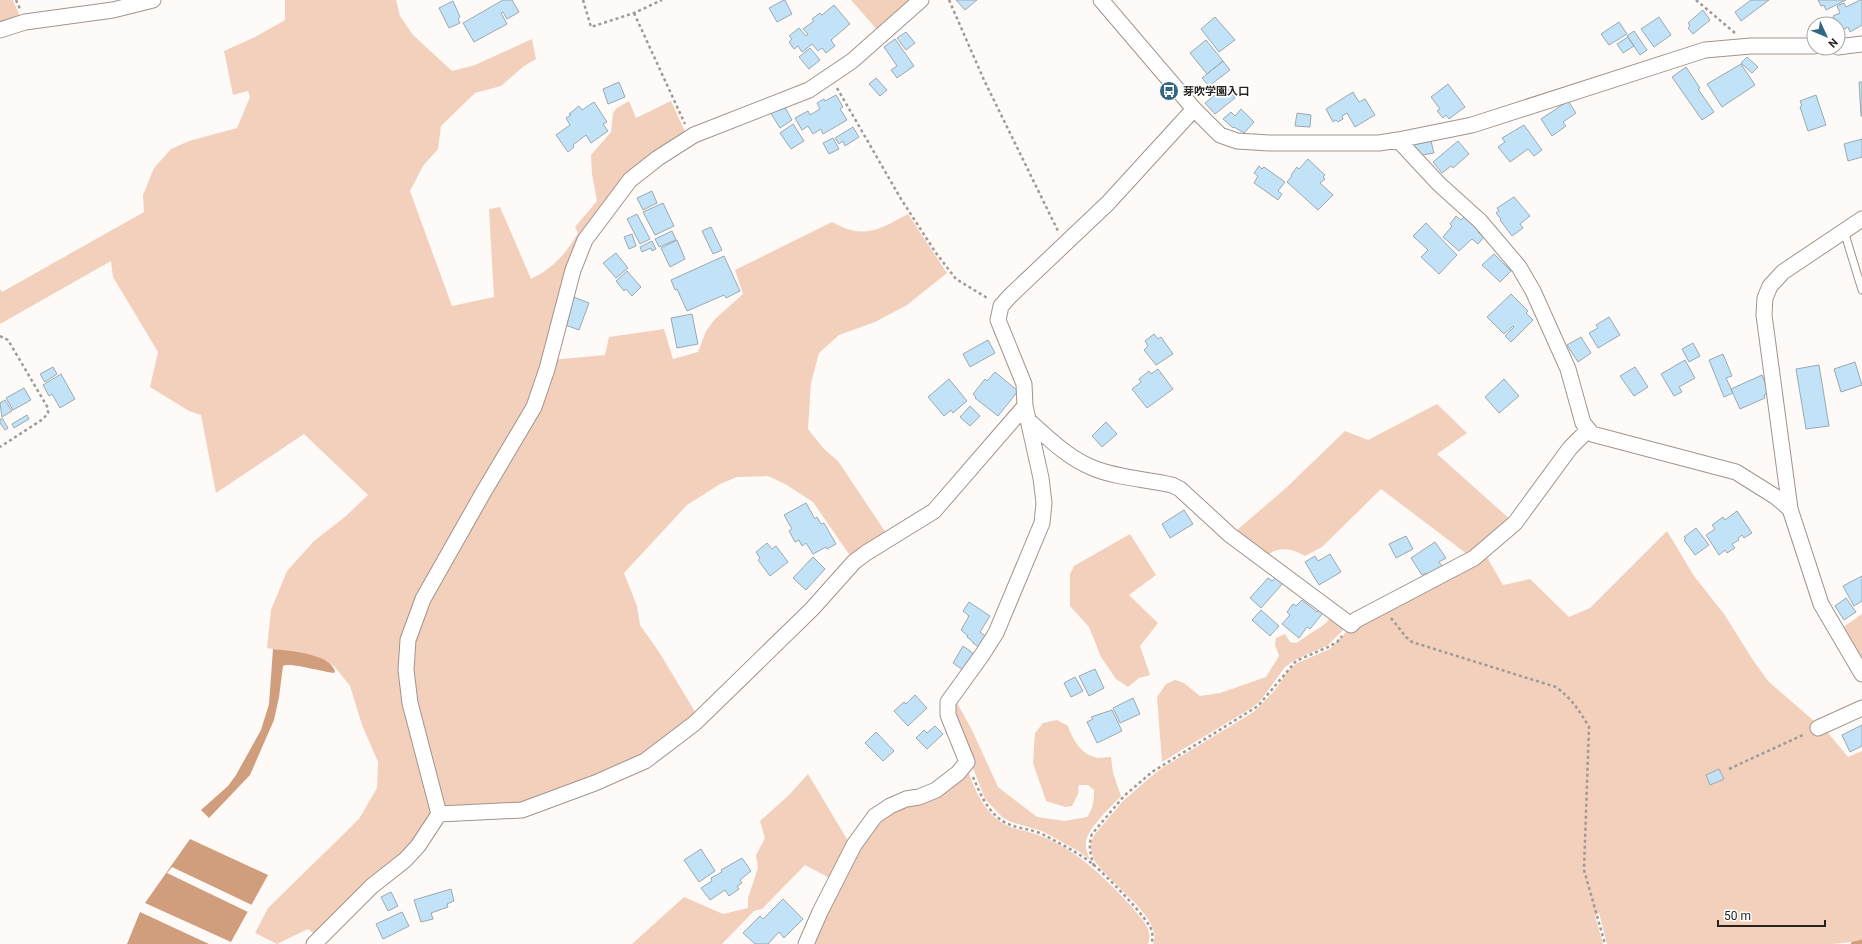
<svg xmlns="http://www.w3.org/2000/svg" width="1862" height="944" viewBox="0 0 1862 944" font-family="Roboto,'Noto Sans JP',sans-serif">
<style>
.green{fill:#f3d0bb}
.water{fill:#d09d7d}
.pier{fill:#fdfaf8}
.lines{fill:none;stroke-linecap:round;stroke-linejoin:round}
.stream{stroke:#d09d7d;stroke-width:4.5}
.building{fill:#c2e3f7;stroke:#9ba9b1}
.service-casing{stroke:#a2948c;stroke-width:9}
.minor-casing{stroke:#a2948c;stroke-width:17}
.path{stroke:#9e9a97;stroke-width:2.5;stroke-dasharray:3 3;stroke-linecap:butt}
.service{stroke:#fff;stroke-width:7}
.minor{stroke:#fff;stroke-width:15}
.labels{text-anchor:middle;stroke-width:3.5;stroke-linejoin:round;paint-order:stroke}
.poi-label{font-size:11px;font-weight:bold;fill:#28221f;stroke:#fff;text-anchor:start}
</style>
<rect width="100%" height="100%" fill="#fdfaf8"/>
<path class="green" d="M 0,0 L 13,0 L 21,19 L 0,25 Z
M 285,0 L 396,0 L 400,16 L 413,35 L 452,71 L 475,65 L 532,39 L 536,59 L 524,66 L 501,86 L 475,93 L 441,126 L 438,149 L 423,166 L 410,191 L 452,306 L 494,297 L 489,209 L 500,207 L 531,279 C 553,268 566,254 578,233 L 575,227 L 597,201 L 592,174 L 591,155 L 611,132 L 613,113 L 617,108 L 629,101 L 636,118 L 671,101 L 687,136 L 598,215 L 530,407 L 459,528 L 405,657 L 436,813 L 421,836 L 317,936 L 308,929 L 277,944 L 255,933 L 268,908 L 359,819 L 377,788 L 378,762 L 362,725 L 350,686 L 334,666 L 315,656 L 267,648 L 271,610 L 287,571 L 314,541 L 346,516 L 368,495 L 304,434 L 216,493 L 201,415 L 189,411 L 150,387 L 158,352 L 113,277 L 111,261 L 0,324 L 0,289 L 2,292 L 144,212 L 143,195 L 154,168 L 171,149 L 189,141 L 237,128 L 250,97 L 248,91 L 233,95 L 224,51 L 255,37 L 285,20 Z
M 851,0 L 916,0 L 880,33 Z
M 908,214 L 947,273 L 907,305 L 875,322 L 839,335 L 819,353 L 811,383 L 808,429 L 824,449 L 838,461 L 888,536 L 853,560 L 813,502 L 785,484 L 768,476 L 737,477 L 720,484 L 687,505 L 624,573 L 637,606 L 640,625 L 659,652 L 697,715 L 656,750 L 535,807 L 445,808 L 414,709 L 412,639 L 417,620 L 551,360 L 605,355 L 609,337 L 664,329 L 673,359 L 698,352 L 706,331 L 715,319 L 743,294 L 735,270 L 832,222 C 864,240 878,230 908,214 Z
M 1437,404 L 1467,433 L 1437,454 L 1512,521 L 1467,554 L 1381,489 L 1322,547 L 1305,556 C 1290,548 1279,546 1264,557 L 1236,531 L 1287,487 L 1345,431 L 1368,440 Z
M 1667,531 L 1694,576 L 1724,614 L 1753,660 L 1768,681 L 1829,734 L 1848,757 L 1862,751 L 1862,941 L 1832,944 L 1607,944 L 1599,913 L 1595,916 L 1603,944 L 1153,944 C 1154,940 1155,936 1154,932 C 1148,908 1108,881 1094,860 L 1091,851 L 1091,842 L 1095,834 L 1123,801 L 1148,779 L 1162,768 L 1255,711 L 1275,690 L 1288,671 L 1297,663 L 1330,649 L 1349,629 L 1484,552 L 1503,585 L 1530,579 L 1569,617 L 1590,608 Z
M 1130,534 L 1156,575 L 1129,595 L 1158,623 L 1140,646 L 1150,675 L 1139,678 L 1128,687 L 1116,679 L 1101,657 L 1089,627 L 1070,606 L 1070,574 L 1074,566 Z
M 1862,614 L 1862,661 L 1842,628 Z
M 1333,615 L 1347,626 L 1328,645 L 1295,660 L 1285,667 L 1261,700 L 1253,707 L 1162,762 L 1157,697 L 1166,684 L 1175,680 L 1184,683 L 1200,696 L 1220,693 L 1266,677 L 1279,656 L 1275,645 L 1276,638 L 1285,634 L 1290,642 L 1296,643 L 1325,624 Z
M 955,699 L 972,730 L 998,787 L 1037,817 L 1065,821 L 1087,817 C 1093,809 1094,801 1094,790 L 1088,785 L 1079,785 L 1078,794 L 1072,806 L 1065,807 L 1046,801 L 1033,763 L 1035,733 L 1043,723 L 1057,720 L 1068,726 C 1073,740 1081,755 1098,758 C 1101,758 1106,757 1111,757 L 1113,773 L 1121,796 C 1111,807 1089,827 1086,841 C 1085,848 1088,855 1090,860 L 1080,852 L 1042,831 L 1011,822 L 1002,817 L 985,799 L 967,753 L 951,704 Z
M 966,766 C 974,787 980,805 998,820 C 1010,830 1027,830 1041,836 C 1076,849 1107,880 1132,907 C 1137,914 1145,921 1148,929 C 1150,935 1150,938 1148,944 L 810,944 L 872,823 Z
M 808,774 L 851,846 L 833,880 L 805,865 L 762,909 L 754,911 L 722,944 L 632,944 L 684,897 L 723,914 L 748,908 L 748,898 L 758,868 L 756,855 L 765,838 L 760,821 L 789,795 Z"/>
<path class="water" d="M 273,649 C 289,651 329,653 335,671 L 334,673 C 323,672 289,662 283,666 L 279,697 L 274,720 L 250,775 L 209,818 L 201,810 L 228,786 L 236,775 L 261,730 L 269,704 Z
M 190,839 L 268,875 L 231,942 L 145,903 Z
M 140,912 L 209,944 L 127,944 Z"/>
<path class="pier" d="M 172,867 L 252,905 L 248,912 L 167,873 Z"/>
<g class="lines">
<path class="stream" d="M 1853,944 L 1862,942"/>
</g>
<path class="building" d="M 503,0 L 512,0 L 519,12 L 507,19 L 503,12 L 501,13 L 507,24 L 474,42 L 463,23 Z
M 784,0 L 785,0 L 792,14 L 777,22 L 769,8 Z
M 956,0 L 977,0 L 965,10 Z
M 1751,0 L 1769,0 L 1741,21 L 1735,12 Z
M 1818,0 L 1846,0 L 1826,10 L 1824,5 L 1821,6 Z
M 1860,0 L 1862,0 L 1862,25 L 1850,32 L 1848,27 L 1840,31 L 1833,16 L 1840,13 L 1837,6 L 1844,3 L 1846,7 Z
M 453,1 L 460,17 L 458,19 L 460,23 L 449,28 L 439,8 Z
M 834,5 L 850,24 L 831,40 L 835,46 L 826,53 L 822,48 L 818,51 L 812,44 L 802,52 L 798,46 L 794,49 L 789,42 L 792,39 L 789,36 L 799,28 L 806,36 L 808,34 L 803,29 L 814,21 L 812,19 L 820,13 L 822,15 Z
M 1703,10 L 1710,20 L 1693,34 L 1688,28 L 1690,26 L 1688,23 Z
M 1215,17 L 1235,40 L 1219,52 L 1201,29 Z
M 1659,17 L 1671,35 L 1654,47 L 1641,29 Z
M 1619,22 L 1627,34 L 1609,45 L 1601,34 Z
M 1634,31 L 1647,50 L 1640,55 L 1627,36 Z
M 906,32 L 915,43 L 906,50 L 897,38 Z
M 1628,37 L 1634,46 L 1623,53 L 1617,44 Z
M 895,39 L 914,66 L 897,78 L 891,70 L 897,66 L 884,47 Z
M 1206,40 L 1223,61 L 1207,74 L 1190,53 Z
M 810,48 L 820,60 L 809,69 L 799,57 Z
M 1747,57 L 1758,67 L 1752,73 L 1741,63 Z
M 1223,61 L 1230,70 L 1209,86 L 1202,78 Z
M 1741,64 L 1755,85 L 1722,107 L 1707,84 Z
M 1686,67 L 1700,88 L 1698,89 L 1714,112 L 1702,120 L 1672,77 Z
M 876,78 L 887,90 L 880,96 L 869,84 Z
M 619,82 L 625,97 L 608,104 L 603,89 Z
M 1859,82 L 1862,82 L 1862,116 L 1861,116 Z
M 1448,84 L 1465,107 L 1449,119 L 1446,115 L 1443,118 L 1437,111 L 1440,109 L 1431,97 Z
M 1226,86 L 1235,98 L 1215,114 L 1205,103 Z
M 1353,92 L 1359,102 L 1365,99 L 1375,115 L 1355,127 L 1347,113 L 1342,116 L 1343,119 L 1338,122 L 1336,120 L 1333,122 L 1326,109 Z
M 836,95 L 843,107 L 840,109 L 847,120 L 823,134 L 821,129 L 813,134 L 808,126 L 802,130 L 795,118 L 808,111 L 810,115 L 820,109 L 817,103 L 824,99 L 825,101 Z
M 1816,95 L 1826,125 L 1808,131 L 1800,107 L 1802,106 L 1800,101 Z
M 1568,101 L 1576,113 L 1563,122 L 1566,126 L 1552,136 L 1541,119 Z
M 594,102 L 607,122 L 603,124 L 608,131 L 591,143 L 586,135 L 573,145 L 574,147 L 568,152 L 556,135 L 570,125 L 566,118 L 571,115 L 569,114 L 579,106 L 582,110 Z
M 783,104 L 792,120 L 780,128 L 770,112 Z
M 1241,109 L 1254,122 L 1244,133 L 1234,127 L 1233,128 L 1223,119 L 1231,112 L 1235,116 Z
M 1297,113 L 1311,115 L 1310,127 L 1295,126 Z
M 793,124 L 804,141 L 791,149 L 780,133 Z
M 1524,125 L 1542,150 L 1534,156 L 1528,149 L 1510,162 L 1498,147 L 1505,142 L 1502,138 Z
M 853,127 L 859,137 L 845,146 L 843,141 L 839,144 L 835,138 Z
M 833,138 L 839,149 L 829,154 L 823,143 Z
M 1862,139 L 1862,157 L 1848,161 L 1844,144 Z
M 1431,141 L 1434,153 L 1422,155 L 1412,145 Z
M 1458,141 L 1469,154 L 1453,168 L 1451,166 L 1442,173 L 1433,162 Z
M 1308,159 L 1325,175 L 1323,177 L 1325,179 L 1320,183 L 1333,195 L 1318,210 L 1287,182 L 1292,176 L 1291,175 L 1297,167 L 1299,169 Z
M 1259,166 L 1262,169 L 1264,167 L 1285,182 L 1278,191 L 1282,194 L 1278,200 L 1254,183 L 1258,176 L 1254,173 Z
M 652,191 L 657,203 L 643,210 L 637,198 Z
M 1514,197 L 1530,216 L 1520,224 L 1523,228 L 1512,236 L 1500,220 L 1501,219 L 1496,213 L 1499,211 L 1497,208 Z
M 663,203 L 674,226 L 655,235 L 643,212 Z
M 637,214 L 650,239 L 640,244 L 627,219 Z
M 1456,216 L 1461,220 L 1464,217 L 1479,230 L 1478,232 L 1484,237 L 1478,244 L 1472,239 L 1459,251 L 1443,237 L 1452,226 L 1450,224 Z
M 1426,223 L 1457,255 L 1439,274 L 1421,257 L 1428,250 L 1413,236 Z
M 711,227 L 722,250 L 713,254 L 702,231 Z
M 672,231 L 676,240 L 659,247 L 655,239 Z
M 632,234 L 636,246 L 629,249 L 624,237 Z
M 677,240 L 685,259 L 670,267 L 661,248 Z
M 652,241 L 656,249 L 652,251 L 651,248 L 642,252 L 640,247 Z
M 616,253 L 628,268 L 616,278 L 603,263 Z
M 1494,254 L 1511,271 L 1500,282 L 1482,265 Z
M 724,256 L 740,291 L 726,298 L 724,295 L 687,311 L 677,289 L 675,290 L 671,280 Z
M 627,271 L 641,287 L 632,296 L 626,289 L 624,291 L 616,281 Z
M 1511,294 L 1528,311 L 1526,313 L 1533,320 L 1511,342 L 1505,336 L 1514,327 L 1513,326 L 1504,334 L 1487,317 Z
M 571,296 L 589,303 L 579,330 L 560,323 Z
M 692,314 L 698,344 L 677,348 L 671,318 Z
M 1609,317 L 1620,335 L 1598,348 L 1589,333 L 1598,328 L 1596,325 Z
M 1154,334 L 1158,339 L 1161,337 L 1173,354 L 1156,365 L 1144,350 L 1148,346 L 1145,341 Z
M 1581,337 L 1591,353 L 1578,362 L 1567,345 Z
M 988,340 L 995,353 L 970,367 L 963,354 Z
M 1693,343 L 1700,356 L 1689,362 L 1682,349 Z
M 1723,354 L 1732,376 L 1726,378 L 1733,393 L 1724,397 L 1709,360 Z
M 1685,360 L 1695,378 L 1679,387 L 1682,392 L 1674,396 L 1661,374 Z
M 1855,362 L 1862,385 L 1841,392 L 1834,369 Z
M 1819,365 L 1829,426 L 1806,429 L 1796,369 Z
M 53,367 L 57,374 L 45,382 L 40,374 Z
M 1635,367 L 1648,387 L 1634,396 L 1620,376 Z
M 1158,369 L 1173,389 L 1147,408 L 1132,389 L 1141,382 L 1139,379 L 1149,371 L 1151,374 Z
M 995,372 L 1018,391 L 998,416 L 975,398 L 976,397 L 973,394 L 985,379 L 987,381 Z
M 61,374 L 75,399 L 60,408 L 52,394 L 49,396 L 43,385 Z
M 1762,375 L 1769,392 L 1764,395 L 1765,398 L 1740,409 L 1731,389 Z
M 949,379 L 967,401 L 953,413 L 951,410 L 944,416 L 928,397 Z
M 1504,379 L 1519,396 L 1499,413 L 1485,397 Z
M 24,388 L 31,400 L 13,410 L 6,398 Z
M 5,400 L 12,411 L 2,417 L 0,403 Z
M 970,406 L 980,416 L 970,426 L 960,417 Z
M 27,415 L 29,419 L 14,428 L 12,424 Z
M 2,418 L 8,428 L 5,430 L 0,423 L 0,420 Z
M 1106,422 L 1117,434 L 1102,447 L 1092,436 Z
M 806,503 L 815,519 L 817,517 L 821,524 L 824,523 L 836,544 L 827,549 L 826,547 L 813,554 L 806,543 L 802,546 L 799,540 L 795,542 L 789,531 L 792,529 L 784,515 Z
M 1184,510 L 1193,524 L 1170,538 L 1162,524 Z
M 1737,511 L 1752,533 L 1744,538 L 1742,535 L 1738,538 L 1739,540 L 1732,544 L 1735,548 L 1727,553 L 1725,550 L 1719,555 L 1706,535 L 1715,529 L 1712,525 L 1723,517 L 1725,520 Z
M 1696,528 L 1709,545 L 1695,555 L 1684,540 L 1686,538 L 1684,537 Z
M 1406,536 L 1413,549 L 1396,558 L 1389,544 Z
M 1435,542 L 1446,558 L 1439,562 L 1442,566 L 1427,575 L 1426,573 L 1422,575 L 1411,558 Z
M 767,543 L 772,549 L 776,546 L 788,562 L 770,576 L 758,560 L 760,558 L 756,552 Z
M 1330,554 L 1341,572 L 1319,585 L 1305,562 L 1315,556 L 1318,561 Z
M 813,557 L 825,569 L 806,590 L 793,578 Z
M 1277,576 L 1284,582 L 1261,608 L 1250,598 L 1268,578 L 1272,581 Z
M 1862,576 L 1862,601 L 1854,606 L 1843,586 Z
M 1846,598 L 1856,612 L 1844,620 L 1835,606 Z
M 1302,600 L 1317,612 L 1319,609 L 1323,613 L 1310,629 L 1307,627 L 1299,638 L 1282,624 L 1290,615 L 1287,612 L 1293,604 L 1296,606 Z
M 969,602 L 990,616 L 980,632 L 988,638 L 981,649 L 973,643 L 973,642 L 967,637 L 968,636 L 961,630 L 969,616 L 963,611 Z
M 1261,610 L 1279,626 L 1270,636 L 1252,620 Z
M 963,646 L 974,654 L 963,670 L 953,663 Z
M 1095,669 L 1104,688 L 1089,696 L 1079,676 Z
M 1075,677 L 1083,691 L 1071,697 L 1064,683 Z
M 915,695 L 927,708 L 908,726 L 894,711 L 904,702 L 906,704 Z
M 1133,698 L 1140,714 L 1120,723 L 1113,708 Z
M 1112,710 L 1122,731 L 1097,743 L 1087,722 L 1093,719 L 1091,717 Z
M 1862,725 L 1862,746 L 1850,752 L 1842,735 Z
M 935,726 L 943,734 L 927,749 L 916,738 L 924,730 L 927,733 Z
M 876,732 L 894,751 L 883,761 L 865,743 Z
M 1719,769 L 1724,779 L 1710,785 L 1706,775 Z
M 701,849 L 715,871 L 699,882 L 684,860 Z
M 742,858 L 751,871 L 740,880 L 742,883 L 737,886 L 739,889 L 729,896 L 725,890 L 710,900 L 701,888 L 712,881 L 711,878 L 722,872 L 721,870 Z
M 451,889 L 454,901 L 447,904 L 448,907 L 431,913 L 433,919 L 421,922 L 414,900 Z
M 391,892 L 398,906 L 388,911 L 381,897 Z
M 783,899 L 803,919 L 784,938 L 779,932 L 768,944 L 755,944 L 743,933 L 760,916 L 763,919 Z
M 402,912 L 409,926 L 383,939 L 376,924 Z"/>
<g class="lines">
<g class="service-casing">
<path id="service" d="M 1844,231 L 1862,290"/>
</g>
<g class="minor-casing">
<path id="minor" d="M 1101,0 L 1194,109 L 1220,135 L 1237,141 L 1269,143 L 1379,143 L 1398,140 L 1472,125 L 1705,50 L 1751,46 L 1814,46
M 0,30 L 25,22 L 113,10 L 153,0
M 1838,47 L 1862,44
M 1398,140 L 1439,184 L 1480,221 L 1519,267 L 1533,291 L 1568,369 L 1583,423 L 1592,434 L 1736,472 L 1776,497 L 1790,509
M 1862,219 L 1783,272 L 1770,286 L 1765,298 L 1764,315 L 1790,509 L 1821,604 L 1862,674
M 1028,420 C 1048,438 1068,458 1093,468 C 1117,478 1146,479 1172,485 L 1180,489 L 1230,535 L 1351,625 L 1356,620 L 1474,558 L 1515,523 L 1570,448 L 1588,430
M 1818,728 L 1862,708
M 439,814 L 522,810 L 595,783 L 645,761 L 695,723 L 812,609 L 854,562 L 866,553 L 934,511 L 1025,406
M 314,944 L 372,886 L 405,860 L 418,846 L 439,814 L 410,703 L 406,670 L 408,640 L 423,599 L 483,493 L 534,407 L 547,369 L 573,270 L 585,240 L 630,180 L 658,158 L 694,135 L 809,90 L 852,61 L 921,0
M 806,944 L 820,912 L 854,845 L 875,816 L 890,806 L 906,799 L 919,797 L 936,790 L 958,773 L 967,762 L 948,715 L 948,702 L 982,655 L 996,633 L 1042,523 L 1044,503 L 1041,478 L 1025,406 L 1024,384 L 998,320 L 1001,306 L 1010,296 L 1108,203 L 1194,109"/>
</g>
<path class="path" d="M 16,0 L 20,9
M 583,0 L 591,27 L 634,13 L 662,0
M 949,0 L 984,80 L 1058,231
M 1696,0 L 1735,33
M 634,13 L 685,124
M 837,88 L 901,199 L 936,253 L 956,279 L 989,299
M 0,336 L 8,340 L 48,408 L 48,413 L 43,419 L 0,447
M 1391,618 L 1406,637 L 1412,642 L 1556,687 C 1572,699 1579,710 1589,727 L 1584,870 L 1605,944
M 1729,769 L 1805,734
M 973,777 C 980,793 986,809 1001,820 C 1013,829 1031,828 1044,835 C 1061,844 1079,853 1094,865 C 1105,875 1150,919 1152,932 C 1153,936 1152,940 1152,944
M 1094,866 C 1090,854 1088,845 1092,834 L 1124,796 L 1152,772 L 1258,706 L 1296,661 L 1328,647 L 1337,642 L 1342,636"/>
<use href="#service" class="service"/>
<use href="#minor" class="minor"/>
</g>
<defs>
<g id="bus-disc" transform="scale(1)"><circle r="9.5" fill="#326783" stroke="#fff"/><path d="M-5-6H5V4H4V6H2V4H-2V6H-4V4H-5ZM-3.5-4V0h7V-4ZM-3.5 1.2v1.5H-2V1.2ZM2 1.2v1.5H3.5V1.2Z" fill="#fff"/></g>
</defs>
<g fill-rule="evenodd">
<use href="#bus-disc" x="1169" y="91"/>
</g>
<g class="labels">
<g class="poi-label">
<text x="1183" y="95">芽吹学園入口</text>
</g>
</g>
<g transform="translate(1826 36) rotate(134)"><circle r="19" fill="#ffffff" stroke="#a9a7a5"/>
<path d="M0-3L7 15L0 10L-7 15Z" fill="#326783"/>
<text y="-6" font-size="11" font-weight="bold" text-anchor="middle" fill="#28221f">N</text>
</g>
<path d="M1718 920v6h107v-6" fill="none" stroke="#28221f" stroke-width="2"/>
<text x="1724" y="920" font-size="12" fill="#28221f" stroke="#ffffff" stroke-width="3" paint-order="stroke">50 m</text>
</svg>
